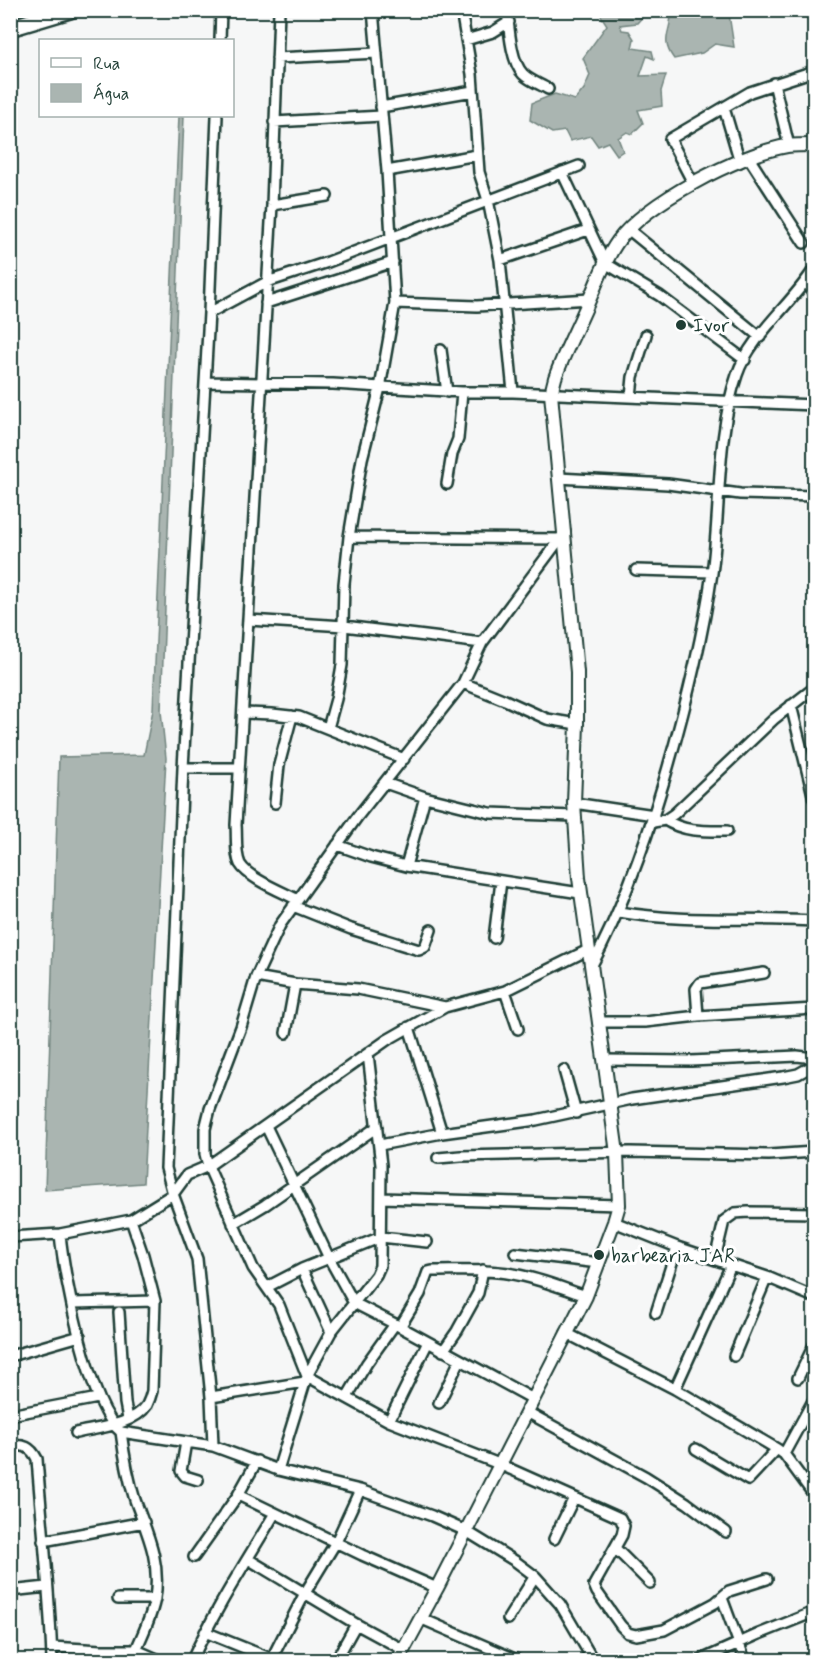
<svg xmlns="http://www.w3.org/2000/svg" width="825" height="1671" viewBox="0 0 825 1671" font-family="Mynerve,sans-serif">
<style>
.water{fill:#aab5b1;stroke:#72857f;stroke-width:1.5}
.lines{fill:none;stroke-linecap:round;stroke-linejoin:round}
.minor-casing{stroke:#1f3d34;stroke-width:14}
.tertiary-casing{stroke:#1f3d34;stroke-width:16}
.trunk-casing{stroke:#1f3d34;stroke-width:20}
.minor{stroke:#fff;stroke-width:9}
.tertiary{stroke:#fff;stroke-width:12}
.trunk{stroke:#fff;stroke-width:15}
.poi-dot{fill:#1f3d34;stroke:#fff;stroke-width:2}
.labels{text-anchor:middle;stroke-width:6;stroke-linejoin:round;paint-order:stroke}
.poi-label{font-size:20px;fill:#1f3d34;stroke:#fff;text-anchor:start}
</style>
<rect width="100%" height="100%" fill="#f6f7f7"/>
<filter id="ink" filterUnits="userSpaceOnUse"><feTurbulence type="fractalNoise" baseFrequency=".0167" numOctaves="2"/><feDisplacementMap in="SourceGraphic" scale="12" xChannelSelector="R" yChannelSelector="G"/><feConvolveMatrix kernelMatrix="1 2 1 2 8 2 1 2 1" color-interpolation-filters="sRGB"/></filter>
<g filter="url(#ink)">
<path class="water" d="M 598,11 L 648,11 L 637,23 L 620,25 L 622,30 L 629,31 L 634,39 L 632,48 L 652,51 L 654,59 L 647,56 L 640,76 L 666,75 L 661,91 L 662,106 L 638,110 L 643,123 L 632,134 L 627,132 L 618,138 L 623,151 L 617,155 L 608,142 L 598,146 L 591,136 L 570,141 L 565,131 L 552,133 L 530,120 L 532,103 L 555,94 L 575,100 L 584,89 L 590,75 L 583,58 L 607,25 Z
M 671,11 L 730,11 L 729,14 L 734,47 L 715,44 L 702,53 L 674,59 C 659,39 672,32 671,11 Z
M 179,116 L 184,116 L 161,711 L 166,758 L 143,1183 L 45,1190 L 59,757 L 144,755 L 153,710 Z"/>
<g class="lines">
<g class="minor-casing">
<path id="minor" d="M 279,10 L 272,205 L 236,825 C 237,837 235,854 240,864 C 249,879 283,892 298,900
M 461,10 L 472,74 L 479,172 L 488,200 L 500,260 L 513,392
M 507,10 C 509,28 511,62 523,74 C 530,81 540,84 548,89
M 373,12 L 388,10
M 220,40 L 221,10
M 466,40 L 493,32 L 509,22
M 277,58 L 377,53
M 774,83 L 789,146
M 381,107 L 473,91
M 724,108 L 740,162
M 274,122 L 382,116
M 749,158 L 804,243
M 387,171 L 477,155
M 562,172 L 605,263 L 660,296 L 745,360
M 693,183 L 670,139 L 750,92 L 814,71
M 272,205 L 327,196
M 628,229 L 760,337
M 500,260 L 588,230
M 806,281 L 814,294
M 266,303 L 393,262
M 395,303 L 477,306 L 590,299
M 209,313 L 267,282 L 328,262 L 579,166
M 441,350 L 447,392
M 205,382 L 333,384 L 462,392 L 513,392 L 814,405
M 631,397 L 633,377 L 646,335
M 558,478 L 668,484 L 740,494 L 814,496
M 447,484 L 452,454 L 458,439 L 462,392
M 565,532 L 482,643 L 463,683 L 358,816 L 280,925 L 256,977 L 241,1027 L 210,1109 L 205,1129 L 205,1154 L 208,1166 L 253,1268 L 279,1305 L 307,1376 L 389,1421 L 499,1464 L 620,1518 L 624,1526 L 622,1535 L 594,1585 L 597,1592 L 621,1626 L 628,1633 L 636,1635 L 664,1630 L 715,1603 L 729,1591 L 767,1579
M 349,537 L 558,539
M 636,570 L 712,572
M 249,620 L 344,626 L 482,643
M 463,683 L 505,700 L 547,719 L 577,724
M 791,705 L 814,799
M 244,713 L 272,714 L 299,717 L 404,759
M 328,728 L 336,699 L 342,665 L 344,584 L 349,537 L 362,459 L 380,388 L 395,303 L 387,171 L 373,10
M 183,768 L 239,768
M 385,783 L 425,797 L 490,813 L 575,816
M 275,803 L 279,765 L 292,716
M 574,803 L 654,815
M 665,820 C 684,832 705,831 727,831
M 653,822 L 665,820 L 674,814 L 774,719 L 814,688
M 337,845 L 371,857 L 406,866 L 580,893
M 406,866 L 425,797
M 293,906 L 351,929 L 419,950 L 425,947 L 431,930
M 619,912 C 683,923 749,917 814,921
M 494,938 L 501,881
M 591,967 C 623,908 645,845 664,781 C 684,713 702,643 712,573 C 721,509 716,435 737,375 C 750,336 793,303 814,269
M 256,977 L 295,984 L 358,989 L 445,1007
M 505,991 L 518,1029
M 698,1016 L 696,989 L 700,983 L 764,973
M 599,1022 L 645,1022 L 698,1016 L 814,1009
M 409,1027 L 442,1133
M 286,1033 L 295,984
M 604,1060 L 691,1061 L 797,1056 L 814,1058
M 564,1070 L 576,1113
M 266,1126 L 329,1258 L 354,1303 L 395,1324 L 533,1399
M 380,1145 L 442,1133 L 536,1120 L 632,1099 L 783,1077 L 798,1074 L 814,1065
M 438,1158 L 461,1156 L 630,1152 L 769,1155 L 814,1152
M 381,1198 L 619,1205
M 614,1222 L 677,1247 L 767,1277 L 814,1297
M 233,1224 L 265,1205 L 377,1127
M 10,1237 L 60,1234 L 131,1220 L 173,1194 L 187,1175 L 208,1166 L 387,1040 L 445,1007 L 505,991 L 588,950
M 515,1253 L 599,1263
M 715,1259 L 724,1221 L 735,1213 L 748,1212 L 814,1213
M 302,1269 L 331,1332
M 267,1287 L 302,1269 L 381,1237 L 427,1242
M 73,1303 L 155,1301
M 119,1312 L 125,1403 L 128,1419
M 656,1313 L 677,1247
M 400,1327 L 420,1294 L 428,1272 L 432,1271 C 459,1271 486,1269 513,1274 C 538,1278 562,1288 586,1296
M 566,1333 L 675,1389 L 777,1449 L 784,1454 L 814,1495
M 443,1351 L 457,1331 L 478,1293 L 483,1270
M 10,1356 L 80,1336
M 734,1356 L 767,1277
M 798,1378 L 814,1345
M 675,1389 L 731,1265
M 211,1397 L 305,1382
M 347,1397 L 367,1363 L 395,1324
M 439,1403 L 460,1360
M 527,1412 L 646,1477 L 687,1503 L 726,1532
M 10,1415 L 98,1398
M 389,1421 L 428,1342
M 121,1432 L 213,1446 L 278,1470 L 360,1490 L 432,1516 L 466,1531 L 515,1561 L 535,1576 L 560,1604 L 593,1660
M 76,1433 C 97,1428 134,1425 147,1405 C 149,1401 151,1395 152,1391 L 155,1301 L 143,1255 L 131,1220
M 186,1442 L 181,1471 L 185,1476 L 198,1480
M 10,1446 C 24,1444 31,1447 37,1459 C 42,1526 50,1593 52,1660
M 213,1446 L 211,1397 L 197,1259 L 173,1194 L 166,1168 L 183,768 L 209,313 L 217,116
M 696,1449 L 748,1480 L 777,1449
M 784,1454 L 814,1399
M 278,1470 L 307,1376 L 331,1332 L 376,1275 L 380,1266 L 381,1165 L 368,1054
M 238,1495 L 362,1555 L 437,1588
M 554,1539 L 574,1498
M 43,1541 L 144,1522
M 616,1549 L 650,1583
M 194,1557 L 238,1495 L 257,1461
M 248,1559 L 356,1624 L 404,1650
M 10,1591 L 47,1587
M 722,1598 L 745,1660
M 118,1599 L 155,1599
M 420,1618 L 517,1660
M 508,1619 L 535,1576
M 205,1632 L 272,1659
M 52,1647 L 101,1650 L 136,1650 C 143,1633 152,1616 155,1598 C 161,1561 147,1533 135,1500 C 128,1478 124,1455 121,1432 C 89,1407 64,1277 60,1234
M 136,1650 L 159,1660
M 192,1660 C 215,1609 246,1562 275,1513
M 271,1660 L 305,1593 L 336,1542 L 360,1490
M 336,1660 L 356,1624
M 701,1660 L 759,1634 L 814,1612"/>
</g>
<g class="tertiary-casing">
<path id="tertiary" d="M 398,1660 L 437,1588 L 586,1296 L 614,1222 L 619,1205 L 617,1153 L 579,878 L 574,803 L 577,724 L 577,672 L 551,394 L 555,378 C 565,350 579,325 590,298 C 599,278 605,259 618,241 C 647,202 739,154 787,146 C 796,145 806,145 814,145"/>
</g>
<g class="trunk-casing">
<path id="trunk" d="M 10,28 L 70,10"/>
</g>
<use href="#minor" class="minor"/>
<use href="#tertiary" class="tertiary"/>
<use href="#trunk" class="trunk"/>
</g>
</g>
<g class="poi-dot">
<circle cx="681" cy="325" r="6"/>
<circle cx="599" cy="1255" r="6"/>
</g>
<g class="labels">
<g class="poi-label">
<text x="693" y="332">Ivor</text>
<text x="611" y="1262">barbearia JAR</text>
</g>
</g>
<rect width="825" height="1671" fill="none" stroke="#fff" stroke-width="36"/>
<rect x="18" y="18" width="789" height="1635" fill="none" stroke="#1f3d34" stroke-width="2" filter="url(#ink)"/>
<rect x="39" y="39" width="195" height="78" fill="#ffffff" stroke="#a5b1ae" stroke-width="1.5"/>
<rect x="51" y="58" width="30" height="9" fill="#ffffff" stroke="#a5b1ae" stroke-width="1.5"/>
<text x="93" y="69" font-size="18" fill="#1f3d34">Rua</text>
<rect x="51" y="84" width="30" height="18" fill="#aab5b1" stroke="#a5b1ae" stroke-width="1.5"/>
<text x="93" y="99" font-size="18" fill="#1f3d34">Água</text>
</svg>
